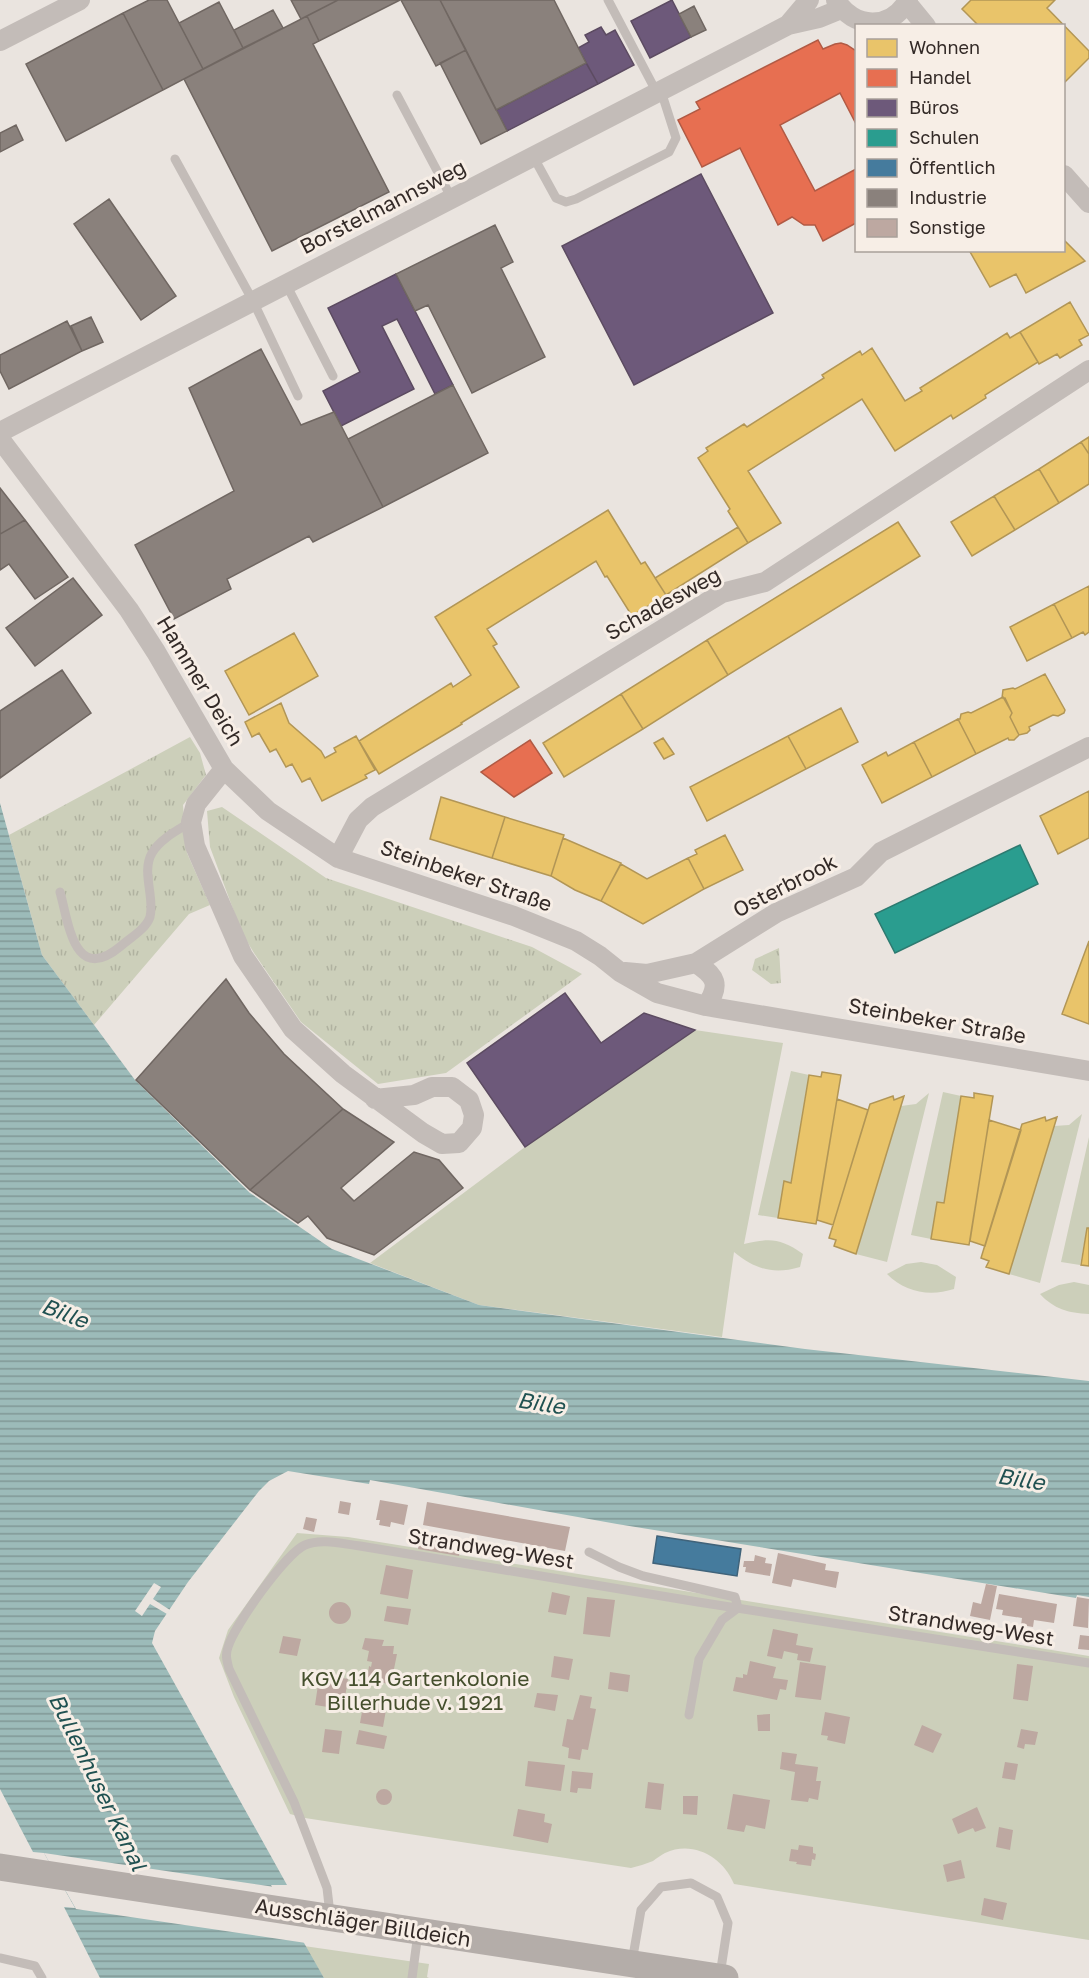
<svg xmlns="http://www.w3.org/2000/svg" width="1089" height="1978" viewBox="0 0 1089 1978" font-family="'Golos Text',sans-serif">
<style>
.grass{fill:url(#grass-tufts)}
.green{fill:#cccfba}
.water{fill:url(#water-rules)}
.pier{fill:#eae4df}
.homes{fill:#e9c46a;stroke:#b29656;stroke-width:1.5}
.shops{fill:#e76f51;stroke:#b15a44;stroke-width:1.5}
.offices{fill:#6d597a;stroke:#5c4b61;stroke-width:1.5}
.schools{fill:#2a9d8f;stroke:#2d7a70;stroke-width:1.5}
.public{fill:#457b9d;stroke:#40637a;stroke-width:1.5}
.industry{fill:#8a817c;stroke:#706762;stroke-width:1.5}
.building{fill:#bda8a1}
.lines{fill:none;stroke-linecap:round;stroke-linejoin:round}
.lane{stroke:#c3bcb8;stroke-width:9}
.street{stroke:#c3bcb8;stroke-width:20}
.secondary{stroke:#b4ada9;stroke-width:27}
.labels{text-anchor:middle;stroke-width:6;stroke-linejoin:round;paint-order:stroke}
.street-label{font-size:21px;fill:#332a27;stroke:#f7eee6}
.park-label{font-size:21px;fill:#454f2d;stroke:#f7eee6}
.water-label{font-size:22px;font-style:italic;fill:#205151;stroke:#f7eee6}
</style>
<defs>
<pattern id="grass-tufts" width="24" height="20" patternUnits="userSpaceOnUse" patternTransform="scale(1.5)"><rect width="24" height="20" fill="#cccfba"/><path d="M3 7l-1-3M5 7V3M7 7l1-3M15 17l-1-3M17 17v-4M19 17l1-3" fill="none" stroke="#b0b2a0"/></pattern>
<pattern id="water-rules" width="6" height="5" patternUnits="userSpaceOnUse" patternTransform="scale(1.5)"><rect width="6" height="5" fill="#9cbbb9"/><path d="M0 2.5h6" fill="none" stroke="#809896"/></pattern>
</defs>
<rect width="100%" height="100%" fill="#eae4df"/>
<path class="grass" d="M 190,737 L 200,753 L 206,775 L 183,805 L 187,853 L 210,905 L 189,914 L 94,1025 L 42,955 L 9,835 Z
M 222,807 L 326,878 L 532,947 L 582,974 L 446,1073 L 378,1084 L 301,1022 L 254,953 L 242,933 L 210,847 L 207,811 Z
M 779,948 L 781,983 L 771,984 L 752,970 L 755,959 Z"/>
<path class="green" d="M 695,1030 L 783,1043 L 744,1244 C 770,1238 780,1238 803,1254 L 800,1267 C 773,1275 755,1269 734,1252 L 722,1337 L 479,1305 L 370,1263 L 525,1147 Z
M 791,1071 L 809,1075 L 791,1183 L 784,1181 L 778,1218 L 758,1215 Z
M 943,1092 L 961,1096 L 944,1203 L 937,1202 L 931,1239 L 911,1235 Z
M 929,1093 L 887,1262 L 856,1254 L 901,1106 L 916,1104 Z
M 1082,1114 L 1040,1283 L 1009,1274 L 1054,1126 L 1069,1125 Z
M 1089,1137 L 1089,1228 L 1087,1228 L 1080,1265 L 1061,1262 Z
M 921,1262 L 937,1265 L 956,1277 L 954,1289 C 929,1297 905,1292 887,1274 L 906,1264 Z
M 1074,1282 L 1089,1285 L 1089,1314 C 1068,1313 1054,1309 1040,1294 L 1059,1285 Z
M 297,1533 L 348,1537 L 1089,1656 L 1089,1940 L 734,1884 C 723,1857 693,1840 665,1853 C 661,1855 657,1858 653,1861 C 646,1864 638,1866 631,1868 L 305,1818 L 290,1814 L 234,1697 L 219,1658 L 228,1630 Z
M 304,1946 L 429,1964 L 427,1977 L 429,1978 L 324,1978 Z"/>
<path class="water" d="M 0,803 L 42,955 L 135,1080 L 250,1193 L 332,1249 L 479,1305 L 805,1349 L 1089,1381 L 1089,1597 L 1077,1595 L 1076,1598 L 617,1524 L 370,1480 L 369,1484 L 288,1471 L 269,1481 L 259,1491 L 188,1582 L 155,1631 L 152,1643 L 287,1885 L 271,1885 L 324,1978 L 100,1978 L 64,1907 L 75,1908 L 44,1853 L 33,1852 L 0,1789 Z"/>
<path class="pier" d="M 154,1583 L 161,1587 L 153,1599 L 170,1610 L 167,1614 L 150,1604 L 142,1616 L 135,1611 Z
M 44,1853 L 275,1887 L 306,1943 L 76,1909 Z"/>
<path class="homes" d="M 971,0 L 1055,0 L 1047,8 L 1089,51 L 1089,58 L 1064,83 L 1064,26 L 979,26 L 962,9 Z
M 1064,240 L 1085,261 L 1026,293 L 1016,274 L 990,287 L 969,250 L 1064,250 Z
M 1070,302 L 1089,335 L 1079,340 L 1082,345 L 1060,358 L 1057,354 L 1039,364 L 1020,332 Z
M 1020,332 L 1038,362 L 985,395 L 986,398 L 953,419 L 951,415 L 895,451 L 862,399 L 748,471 L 781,523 L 748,543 L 728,511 L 730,509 L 698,458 L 708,451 L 706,448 L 744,424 L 747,427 L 824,378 L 822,375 L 860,351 L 862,355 L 872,348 L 905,401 L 922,391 L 920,388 L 1007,333 L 1010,338 Z
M 1089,437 L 1089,454 L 1081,442 Z
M 1081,442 L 1089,454 L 1089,484 L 1059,503 L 1039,469 Z
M 1039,469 L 1059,503 L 1015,530 L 994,496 Z
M 994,496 L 1015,530 L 972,556 L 951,522 Z
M 608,510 L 641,564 L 645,562 L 666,595 L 632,616 L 607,576 L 605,577 L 596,561 L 487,629 L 497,644 L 493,646 L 519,687 L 461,723 L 462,724 L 379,774 L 359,741 L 451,683 L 453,687 L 471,675 L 435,617 Z
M 898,522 L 920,556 L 728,675 L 707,640 Z
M 738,527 L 748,543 L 666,595 L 655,578 Z
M 1089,586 L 1089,632 L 1085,635 L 1083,632 L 1072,638 L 1054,604 Z
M 1054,604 L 1072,638 L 1027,661 L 1010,627 Z
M 294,633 L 318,676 L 249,715 L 225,671 Z
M 707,640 L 728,675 L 643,729 L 621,694 Z
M 1045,674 L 1065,710 L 1064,713 L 1058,716 L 1053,715 L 1029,727 L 1030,730 L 1027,733 L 1019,735 L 1010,717 L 1012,713 L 1005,698 L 1002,698 L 1003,690 L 1013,688 L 1015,689 Z
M 621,694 L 643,729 L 564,777 L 543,743 Z
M 1003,697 L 1012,713 L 1010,717 L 1019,735 L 1014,740 L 1009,740 L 1008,738 L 976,754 L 958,719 L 960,719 L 961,714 L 968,712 L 971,713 Z
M 281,703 L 289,723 L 321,751 L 325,758 L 336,752 L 334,748 L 356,736 L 375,770 L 365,775 L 367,778 L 322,801 L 310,778 L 302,782 L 292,764 L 286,767 L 276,749 L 270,752 L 259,733 L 252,737 L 245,722 Z
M 841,708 L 858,742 L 806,769 L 788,736 Z
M 958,719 L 976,754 L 932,777 L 914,742 Z
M 788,736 L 806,769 L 707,821 L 690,787 Z
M 663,738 L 674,754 L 664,759 L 654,743 Z
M 914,742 L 932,777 L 882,803 L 862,765 L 886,752 L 888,756 Z
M 1089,791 L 1089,838 L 1058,854 L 1040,816 Z
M 441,797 L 505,817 L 492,858 L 430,839 Z
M 505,817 L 564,835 L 551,876 L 492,858 Z
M 725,835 L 743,870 L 704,889 L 688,858 L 697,854 L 695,850 Z
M 563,838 L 621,863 L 601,901 L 575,890 L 551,876 Z
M 688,858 L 704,889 L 643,924 L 601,901 L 621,864 L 647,879 Z
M 1089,941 L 1089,1024 L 1062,1014 Z
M 822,1072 L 841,1075 L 816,1224 L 778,1218 L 784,1181 L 791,1183 L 809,1075 L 821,1077 Z
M 974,1093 L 993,1096 L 969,1245 L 931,1239 L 937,1202 L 944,1203 L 961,1096 L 974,1098 Z
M 893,1096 L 894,1100 L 904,1096 L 856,1254 L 834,1246 L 836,1240 L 829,1238 L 870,1104 Z
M 837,1099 L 868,1110 L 833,1225 L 817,1220 Z
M 1045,1117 L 1046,1121 L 1057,1117 L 1009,1274 L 986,1267 L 989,1261 L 981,1258 L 1022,1124 Z
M 989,1120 L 1021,1130 L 985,1246 L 970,1241 Z
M 1087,1228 L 1089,1228 L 1089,1266 L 1081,1265 Z"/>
<path class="shops" d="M 818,40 L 823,49 L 835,44 L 841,43 L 847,45 L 856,51 L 856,124 L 840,93 L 780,125 L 815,191 L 856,169 L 856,223 L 823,241 L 815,225 L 804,225 L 792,217 L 778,225 L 740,148 L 702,167 L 678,120 L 700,109 L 696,102 Z
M 530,740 L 552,773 L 514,797 L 481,772 Z"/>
<path class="offices" d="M 672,0 L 691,37 L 650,58 L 631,21 Z
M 601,27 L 606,35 L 615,30 L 634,65 L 598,84 L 578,48 L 589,42 L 585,35 Z
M 586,63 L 598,84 L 507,131 L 496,110 Z
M 701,174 L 773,313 L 634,385 L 562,246 Z
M 396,274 L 453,385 L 435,394 L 397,319 L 382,326 L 414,389 L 341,426 L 323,391 L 360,372 L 328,308 Z
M 565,993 L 601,1043 L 644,1013 L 695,1030 L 525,1147 L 467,1063 Z"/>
<path class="schools" d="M 1020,845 L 1038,884 L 895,953 L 875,914 Z"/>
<path class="public" d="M 657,1536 L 741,1549 L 737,1576 L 653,1563 Z"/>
<path class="industry" d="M 149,0 L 167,0 L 203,69 L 163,90 L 123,13 Z
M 291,0 L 338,0 L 301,19 Z
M 338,0 L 400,0 L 319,41 L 307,16 Z
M 401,0 L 440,0 L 466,50 L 436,66 Z
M 440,0 L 554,0 L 586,63 L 496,110 Z
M 219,2 L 243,48 L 203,69 L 179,23 Z
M 694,6 L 706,30 L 691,37 L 679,14 Z
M 273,10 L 283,28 L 243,48 L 234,30 Z
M 123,13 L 163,90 L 66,141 L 26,64 Z
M 307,16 L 319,41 L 313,44 L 389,192 L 272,251 L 184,79 Z
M 466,50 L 507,131 L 481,144 L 440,63 Z
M 16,125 L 23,140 L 0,152 L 0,133 Z
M 109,199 L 176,296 L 141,320 L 74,224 Z
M 495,225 L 513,262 L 501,268 L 545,357 L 472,393 L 428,305 L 415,311 L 396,274 Z
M 91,317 L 103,342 L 82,351 L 71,326 Z
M 67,321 L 82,351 L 9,389 L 0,371 L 0,355 Z
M 261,349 L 301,425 L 334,412 L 383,507 L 313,542 L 309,536 L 227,579 L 231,589 L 174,619 L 135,545 L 234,491 L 189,388 Z
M 453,385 L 488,453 L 383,507 L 348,439 Z
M 0,488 L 25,520 L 0,534 Z
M 25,520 L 68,577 L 35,599 L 9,564 L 0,570 L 0,534 Z
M 73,578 L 102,615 L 35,666 L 6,628 Z
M 62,670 L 91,713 L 0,778 L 0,711 Z
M 226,979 L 249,1013 L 284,1054 L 343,1109 L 250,1190 L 136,1080 Z
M 343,1109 L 394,1142 L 341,1188 L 354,1201 L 414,1152 L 439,1160 L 463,1188 L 374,1255 L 327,1238 L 308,1216 L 298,1223 L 250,1190 Z"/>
<path class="building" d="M 380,1500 L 408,1505 L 404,1525 L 391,1522 L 390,1527 L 379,1525 L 380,1520 L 376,1520 Z
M 340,1501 L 351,1503 L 349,1515 L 338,1513 Z
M 427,1502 L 570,1527 L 565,1551 L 423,1525 Z
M 306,1517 L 317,1519 L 314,1532 L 303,1529 Z
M 420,1536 L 461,1543 L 459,1556 L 418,1549 Z
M 778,1553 L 826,1564 L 825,1570 L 839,1572 L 836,1588 L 793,1579 L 791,1587 L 772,1583 Z
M 755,1555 L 766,1558 L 765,1563 L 772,1564 L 770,1576 L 745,1572 L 746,1567 L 743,1567 L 744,1561 L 754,1561 Z
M 386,1565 L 413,1570 L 408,1599 L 380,1594 Z
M 986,1584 L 997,1586 L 990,1620 L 970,1616 L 973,1602 L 981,1604 Z
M 552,1592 L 570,1596 L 566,1615 L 548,1612 Z
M 999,1594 L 1057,1604 L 1054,1623 L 1034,1620 L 1033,1627 L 1021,1625 L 1022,1618 L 1002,1615 L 1003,1610 L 996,1609 Z
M 587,1597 L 615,1600 L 610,1637 L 583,1634 Z
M 1077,1597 L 1089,1599 L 1088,1628 L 1073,1626 Z
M329 1613a11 11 0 1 1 22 0a11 11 0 1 1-22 0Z
M 387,1606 L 411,1609 L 408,1625 L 384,1621 Z
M 773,1629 L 798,1634 L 796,1645 L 813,1648 L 810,1662 L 797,1660 L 798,1654 L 784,1651 L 782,1659 L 767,1656 Z
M 1034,1633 L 1049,1635 L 1047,1645 L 1033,1642 Z
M 1080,1635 L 1089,1636 L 1089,1650 L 1078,1649 Z
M 283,1636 L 301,1639 L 297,1656 L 279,1653 Z
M 365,1638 L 384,1640 L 382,1646 L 394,1646 L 393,1654 L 397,1654 L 391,1684 L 367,1681 L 369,1666 L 371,1667 L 372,1662 L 367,1661 L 369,1651 L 362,1649 Z
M 554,1656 L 573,1659 L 569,1680 L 551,1677 Z
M 750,1661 L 776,1667 L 773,1678 L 788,1680 L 786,1690 L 780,1689 L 777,1700 L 733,1691 L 736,1677 L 743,1678 L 743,1674 L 747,1675 Z
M 800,1662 L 826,1666 L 821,1700 L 795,1697 Z
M 1017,1664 L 1033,1666 L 1028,1701 L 1013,1699 Z
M 610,1672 L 630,1675 L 628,1692 L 608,1689 Z
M 322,1674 L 348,1679 L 345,1697 L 349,1698 L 347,1710 L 315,1705 L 318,1685 L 320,1685 Z
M 537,1693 L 558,1695 L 555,1711 L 534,1707 Z
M 580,1695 L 592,1697 L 590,1708 L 596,1709 L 588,1750 L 582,1749 L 580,1760 L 568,1758 L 569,1748 L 562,1746 L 567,1719 L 573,1720 Z
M 363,1706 L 386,1710 L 383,1727 L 360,1723 Z
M 825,1712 L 850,1717 L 845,1744 L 827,1740 L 828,1736 L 821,1735 Z
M 770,1714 L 770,1731 L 758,1731 L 757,1715 Z
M 922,1725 L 942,1734 L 933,1753 L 914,1745 Z
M 325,1729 L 342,1731 L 339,1754 L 322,1752 Z
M 1021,1729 L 1038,1732 L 1035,1745 L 1025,1744 L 1024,1749 L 1017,1747 Z
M 359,1730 L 387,1736 L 384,1749 L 356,1744 Z
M 782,1752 L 797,1754 L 795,1764 L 818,1767 L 816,1781 L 821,1781 L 818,1800 L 809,1798 L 808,1802 L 791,1800 L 795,1772 L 780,1769 Z
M 528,1761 L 565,1765 L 561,1791 L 525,1786 Z
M 1005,1762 L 1018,1764 L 1015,1780 L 1002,1778 Z
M 572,1771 L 593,1773 L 591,1789 L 578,1788 L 577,1793 L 570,1792 Z
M 648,1782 L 664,1784 L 661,1810 L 645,1808 Z
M376 1797a8 8 0 1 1 16 0a8 8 0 1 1-16 0Z
M 733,1794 L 770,1800 L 765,1829 L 746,1825 L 744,1832 L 727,1829 Z
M 683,1796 L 698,1796 L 697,1815 L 683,1814 Z
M 977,1807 L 986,1828 L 975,1832 L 973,1828 L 958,1834 L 952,1819 Z
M 518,1809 L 545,1814 L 544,1822 L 552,1824 L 548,1843 L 513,1836 Z
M 999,1827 L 1013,1830 L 1010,1850 L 996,1847 Z
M 799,1845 L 813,1847 L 813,1853 L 816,1854 L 815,1860 L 812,1859 L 811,1866 L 796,1864 L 797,1862 L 789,1861 L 791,1849 L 798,1850 Z
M 961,1860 L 965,1878 L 947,1882 L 943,1865 Z
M 984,1898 L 1007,1903 L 1003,1920 L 981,1915 Z"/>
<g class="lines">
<path class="lane" d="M 608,0 L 657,93
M 397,95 L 452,199
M 533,156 L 556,198 L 566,202 L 576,199 L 669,152 L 676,138 L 661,91
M 175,159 L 253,301 L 298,396
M 286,284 L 333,376
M 60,892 C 69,924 74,985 121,946 C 130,938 146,929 150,917 C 155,897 141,872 152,853 C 160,839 178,830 191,822
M 589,1552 L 619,1567 L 643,1576 L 735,1597 L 738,1608 L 722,1620 L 699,1659 L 689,1715
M 330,1914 L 327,1888 L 294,1802 L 229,1669 C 227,1661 225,1655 228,1647 C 234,1626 286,1553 305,1545 C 321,1538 343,1544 360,1546 L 698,1602 L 1089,1663
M 0,1958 L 35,1966 L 42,1978
M 632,1962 L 641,1910 L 661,1887 L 691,1883 L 717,1897 L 728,1923 L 720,1975
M 412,1978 L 418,1933"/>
<path class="street" d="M 836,0 C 853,29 891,31 908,0
M 907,3 L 926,26
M 788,25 L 809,0
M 0,41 L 80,0
M 1064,175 L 1089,203
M 0,432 L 788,25 L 819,18 L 841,9
M 0,439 L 129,610 L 156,652 L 224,769 L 268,811 L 338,858 L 514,916 L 576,941 L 600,956 L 620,972 L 657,993 L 706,1006 L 1089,1071
M 224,769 L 196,804 L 191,822 L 195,846 L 243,956 L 293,1029 L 343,1074 L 423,1133 L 442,1144 L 459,1143 L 472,1128 L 474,1115 L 469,1100 L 452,1087 L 432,1087 L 414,1095 L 375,1099
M 338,858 L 358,820 L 372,807 L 722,593 L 765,582 L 1089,370
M 696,963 C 716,976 721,985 706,1006
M 625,972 L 647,974 L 696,963 L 776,913 L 856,877 L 881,852 L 1089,747"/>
<path class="secondary" d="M 0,1867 L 725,1978"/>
</g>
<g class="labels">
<g class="street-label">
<text transform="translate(383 207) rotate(-27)" y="7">Borstelmannsweg</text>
<text transform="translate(663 604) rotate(-29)" y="7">Schadesweg</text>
<text transform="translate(200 681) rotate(59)" y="7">Hammer Deich</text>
<text transform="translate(466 876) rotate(19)" y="7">Steinbeker Straße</text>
<text transform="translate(785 886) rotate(-27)" y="7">Osterbrook</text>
<text transform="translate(937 1021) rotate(10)" y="7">Steinbeker Straße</text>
<text transform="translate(491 1549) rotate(9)" y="7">Strandweg-West</text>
<text transform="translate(971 1626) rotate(9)" y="7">Strandweg-West</text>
<text transform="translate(363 1923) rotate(9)" y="7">Ausschläger Billdeich</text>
</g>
<g class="park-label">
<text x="415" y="1686">KGV 114 Gartenkolonie<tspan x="415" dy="24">Billerhude v. 1921</tspan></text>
</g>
<g class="water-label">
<text transform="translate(65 1313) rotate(21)" y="8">Bille</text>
<text transform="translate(541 1403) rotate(9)" y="8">Bille</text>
<text transform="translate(1021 1479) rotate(9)" y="8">Bille</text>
<text transform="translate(98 1782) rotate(64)" y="8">Bullenhuser Kanal</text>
</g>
</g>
<rect x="855" y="24" width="210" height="228" fill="#f7eee6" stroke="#a9a09a" stroke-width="1.5"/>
<rect x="867" y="39" width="30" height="18" fill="#e9c46a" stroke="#a9a09a" stroke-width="1.5"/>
<text x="909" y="54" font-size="18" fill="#332a27">Wohnen</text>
<rect x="867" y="69" width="30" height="18" fill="#e76f51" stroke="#a9a09a" stroke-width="1.5"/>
<text x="909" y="84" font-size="18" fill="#332a27">Handel</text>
<rect x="867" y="99" width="30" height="18" fill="#6d597a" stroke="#a9a09a" stroke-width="1.5"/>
<text x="909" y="114" font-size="18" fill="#332a27">Büros</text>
<rect x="867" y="129" width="30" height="18" fill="#2a9d8f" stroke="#a9a09a" stroke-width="1.5"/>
<text x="909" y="144" font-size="18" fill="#332a27">Schulen</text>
<rect x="867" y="159" width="30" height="18" fill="#457b9d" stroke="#a9a09a" stroke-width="1.5"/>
<text x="909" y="174" font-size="18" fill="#332a27">Öffentlich</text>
<rect x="867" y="189" width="30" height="18" fill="#8a817c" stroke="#a9a09a" stroke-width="1.5"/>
<text x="909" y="204" font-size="18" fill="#332a27">Industrie</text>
<rect x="867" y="219" width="30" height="18" fill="#bda8a1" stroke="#a9a09a" stroke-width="1.5"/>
<text x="909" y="234" font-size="18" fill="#332a27">Sonstige</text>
</svg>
